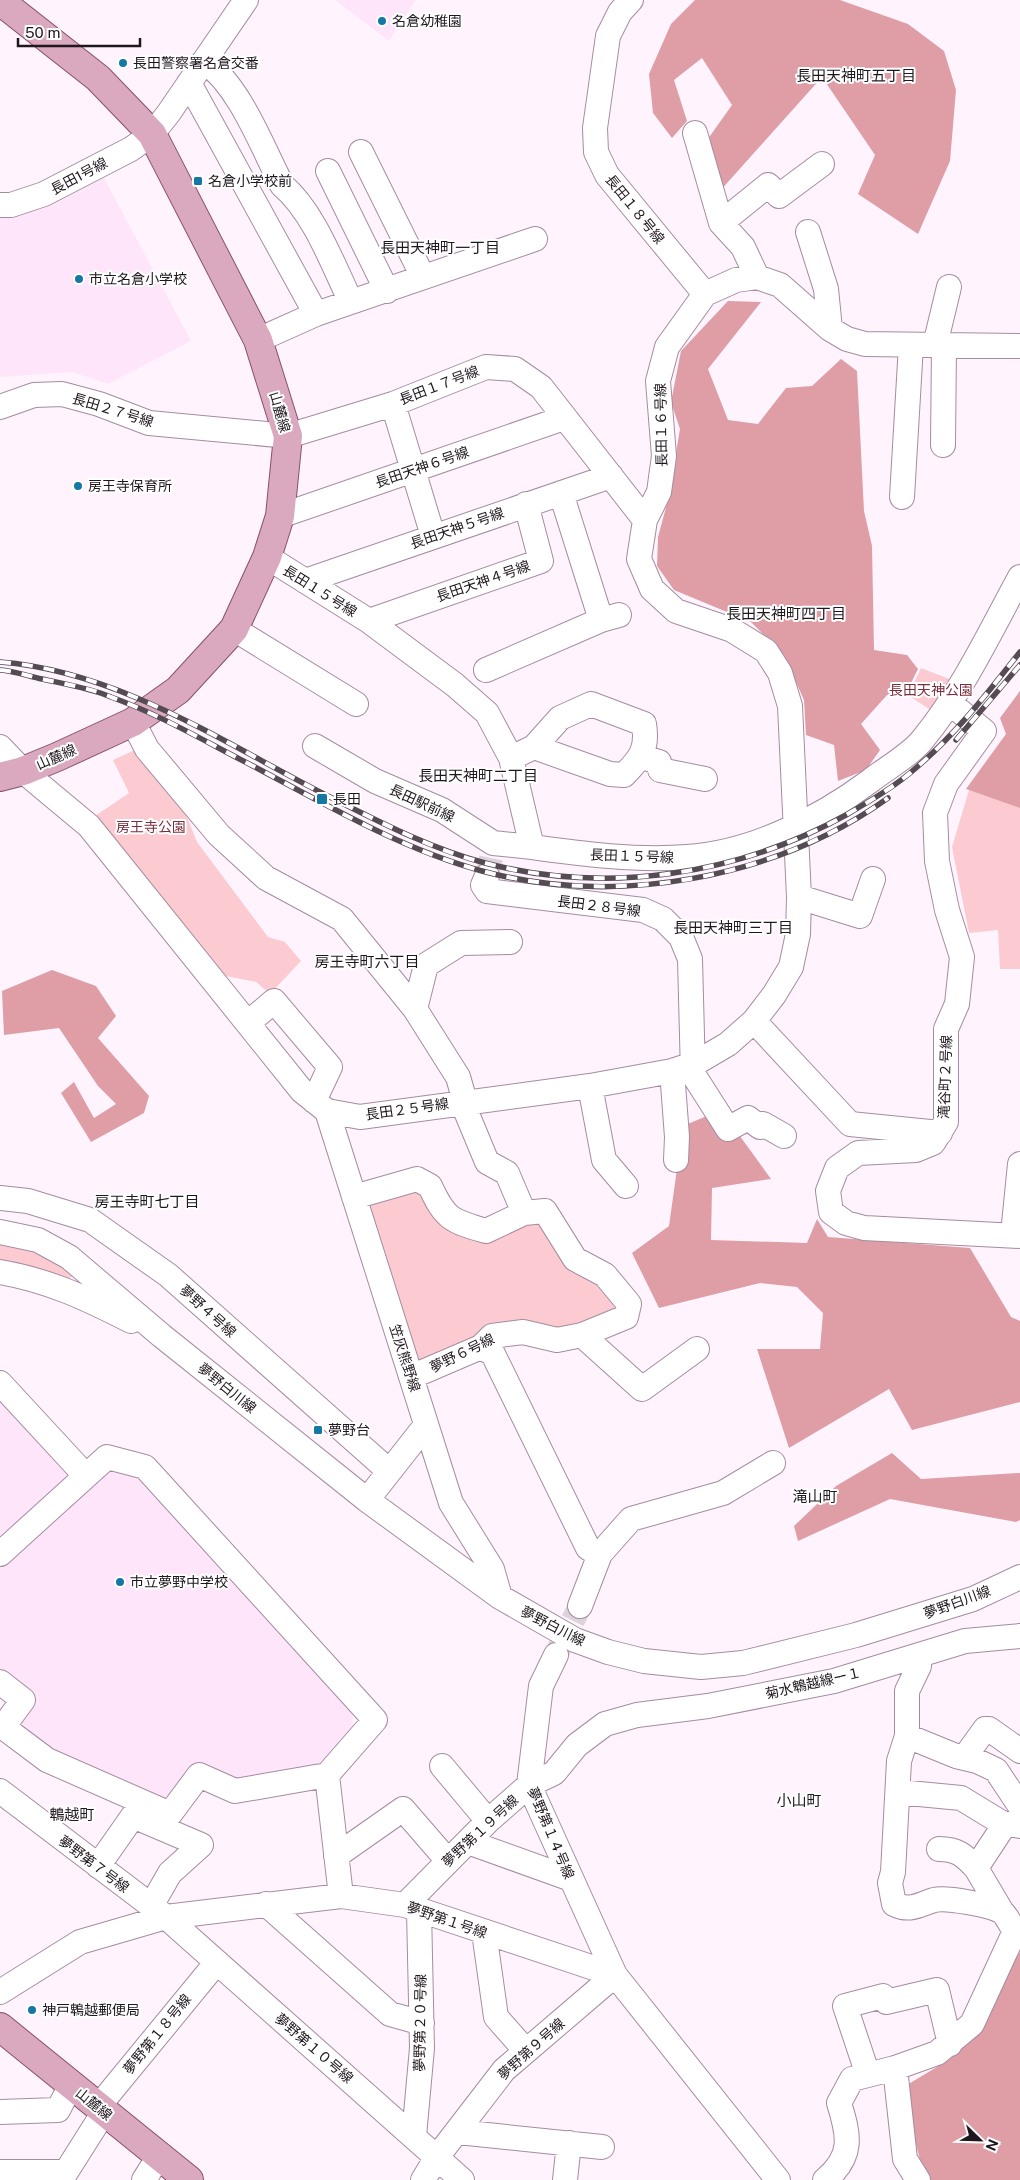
<svg xmlns="http://www.w3.org/2000/svg" width="1020" height="2180" viewBox="0 0 1020 2180" font-family="'Public Sans','Noto Sans JP',sans-serif">
<style>
.built{fill:#fee5fa}
.green{fill:#fccbd1}
.forest{fill:#df9da5}
.lines{fill:none;stroke-linecap:round;stroke-linejoin:round}
.minor-tunnel{stroke:#ddd3dc;stroke-width:24;stroke-dasharray:24 12;stroke-linecap:butt}
.minor-casing{stroke:#a48ca0;stroke-width:26}
.major-casing{stroke:#88506b;stroke-width:30}
.minor{stroke:#fff;stroke-width:24}
.major{stroke:#daa8bf;stroke-width:28}
.rail-casing{stroke:#544b53;stroke-width:5.5}
.rail{stroke:#fff;stroke-width:4;stroke-dasharray:11;stroke-linecap:butt}
.poi-dot{fill:#1577a3;stroke:#fff;stroke-width:2}
.labels{text-anchor:middle;stroke-width:4;stroke-linejoin:round;paint-order:stroke}
.poi-label{font-size:14px;fill:#1f171e;stroke:#fff;text-anchor:start}
.street-label{font-size:14px;fill:#1f171e;stroke:#fff}
.park-label{font-size:14px;fill:#7d2e3e;stroke:#fff}
.neighbourhood-label{font-size:15px;fill:#1f171e;stroke:#fff}
</style>
<rect width="100%" height="100%" fill="#fff4fd"/>
<path class="built" d="M 335,0 L 416,0 L 389,41 Z
M 104,178 L 191,341 L 108,384 L 72,372 L 0,377 L 0,216 L 15,216 L 50,206 Z
M 0,1400 L 68,1469 L 69,1479 L 111,1467 L 143,1477 L 352,1704 L 353,1729 L 316,1770 L 235,1785 L 199,1765 L 166,1807 L 50,1754 L 13,1724 L 0,1672 Z"/>
<path class="green" d="M 921,668 L 957,682 L 938,715 L 908,695 Z
M 137,749 L 183,807 L 197,842 L 268,937 L 285,942 L 301,961 L 270,994 L 256,982 L 221,975 L 95,816 L 129,793 L 113,760 Z
M 969,790 L 1020,806 L 1020,969 L 1000,969 L 998,930 L 969,933 L 952,847 Z
M 419,1187 L 457,1230 L 541,1219 L 621,1305 L 618,1312 L 588,1327 L 423,1363 L 413,1359 L 367,1200 Z
M 0,1242 C 20,1245 64,1259 74,1276 L 68,1279 L 34,1267 L 0,1261 Z"/>
<path class="forest" d="M 695,0 L 840,0 L 908,24 L 944,51 L 956,90 L 950,161 L 918,234 L 858,194 L 875,155 L 822,77 L 719,192 L 705,143 L 732,105 L 702,58 L 674,80 L 687,121 L 672,138 L 653,113 L 649,74 L 671,24 Z
M 728,301 L 761,302 L 708,369 L 728,420 L 758,424 L 786,388 L 812,386 L 841,359 L 857,371 L 864,511 L 872,546 L 874,650 L 907,655 L 918,669 L 907,691 L 887,695 L 861,724 L 880,750 L 866,770 L 838,781 L 834,745 L 806,735 L 804,700 L 784,655 L 751,622 L 674,590 L 657,566 L 658,537 L 668,500 L 680,429 L 671,402 L 681,351 Z
M 1020,691 L 1020,808 L 966,789 L 1006,734 L 1000,718 Z
M 52,970 L 96,986 L 116,1016 L 98,1038 L 149,1096 L 144,1113 L 91,1142 L 61,1093 L 74,1082 L 94,1118 L 116,1104 L 98,1086 L 59,1028 L 4,1035 L 2,991 Z
M 721,1110 L 771,1179 L 712,1188 L 711,1240 L 807,1243 L 817,1219 L 828,1237 L 970,1248 L 1011,1317 L 1020,1321 L 1020,1402 L 912,1430 L 889,1389 L 789,1448 L 757,1349 L 820,1349 L 823,1313 L 797,1287 L 760,1283 L 659,1308 L 632,1253 L 669,1226 L 683,1126 Z
M 892,1453 L 921,1479 L 1020,1473 L 1020,1520 L 1016,1522 L 890,1499 L 798,1541 L 794,1526 L 836,1486 Z
M 1020,1952 L 1020,2180 L 925,2180 L 902,2088 L 950,2059 Z"/>
<g class="lines">
<path class="minor-tunnel" d="M 487,876 L 491,858
M 557,1653 L 580,1606"/>
<g class="minor-casing">
<path id="minor" d="M 631,0 L 620,12 L 608,36 L 595,128 L 596,152 L 607,175 L 705,294
M 204,61 C 240,86 262,147 282,185 C 314,212 333,265 351,302
M 189,83 L 316,314
M 695,133 L 721,223 L 743,247 L 757,277
M 361,152 L 423,277
M 328,171 L 387,291
M 0,205 L 11,205 L 44,194 L 131,149 L 152,134 L 168,114 L 246,0
M 721,223 L 768,185 L 779,196 L 822,164
M 808,232 L 826,289 L 830,329
M 258,340 L 316,314 L 535,239
M 935,345 L 949,287
M 393,404 L 433,536
M 0,407 L 34,395 L 62,394 L 99,404 L 149,423 L 288,436 L 393,404 L 486,367 L 515,369 L 541,387 L 645,520
M 943,445 L 944,345
M 561,493 L 601,620
M 902,497 L 911,345
M 280,516 L 564,418
M 267,557 L 369,621 L 455,685 L 487,713 L 511,758 L 532,847 C 583,854 636,861 687,857 C 751,853 819,819 870,781 C 885,769 912,754 923,739 C 963,690 990,632 1020,577
M 305,581 L 611,476
M 369,621 L 541,561 L 526,504
M 234,629 L 356,704
M 486,670 L 601,620 L 619,615
M 950,703 L 984,731 L 946,784 L 935,813 L 937,861 L 947,910 L 962,957 L 957,1004 L 946,1029 L 946,1122 L 933,1143 L 916,1150 L 858,1153 L 837,1168 L 828,1191 L 831,1212 L 846,1223 L 864,1228 L 1020,1236
M 133,722 L 147,749 L 219,835 L 266,878 L 342,919 L 415,1009 L 458,1077 L 465,1101 L 465,1109 L 487,1162 L 507,1173 L 524,1213
M 315,746 L 375,781 L 442,810 L 493,843 L 532,847
M 0,747 L 23,771 L 89,826 L 302,1091 L 327,1111 L 360,1117 L 590,1086 L 672,1071 L 694,1064 L 728,1044 L 754,1021 L 774,995 L 791,967 L 798,934 L 799,897 L 790,706 L 780,673 L 766,651 L 732,630 L 676,611 L 652,589 L 639,559 L 645,520 L 659,492 L 664,456 L 658,381 L 667,347 L 705,294 L 736,280 L 757,277 L 780,285 L 830,329 L 847,339 L 865,344 L 1020,346
M 642,757 L 659,762 L 660,770 L 705,779
M 511,758 L 534,747 L 560,718 L 591,704 L 644,724 C 648,749 641,758 624,775 L 610,774 L 534,747
M 487,876 L 483,885 L 487,891 L 643,910 L 663,919 L 681,937 L 690,959 L 693,1074 L 728,1129 L 748,1118 L 760,1127 L 763,1124 L 784,1136
M 799,897 L 860,916 L 873,879
M 415,1009 L 426,965 L 461,943 L 510,942
M 754,1021 L 850,1124 L 940,1133
M 248,1023 L 274,1001 L 330,1067 L 314,1101
M 672,1071 L 677,1137 L 676,1160
M 590,1086 L 604,1160 L 626,1186
M 327,1111 L 451,1503 L 492,1569 L 500,1597
M 354,1197 L 417,1179 L 430,1186 C 445,1219 451,1221 486,1231 L 524,1213 L 545,1211 L 575,1259 L 605,1275 L 629,1304 L 626,1317 L 582,1335 L 557,1340 L 523,1332 L 492,1336 L 481,1347 L 411,1377
M 0,1198 L 28,1201 L 90,1220 L 168,1275 L 389,1471
M 0,1232 L 38,1240 L 69,1257 L 162,1336 L 367,1500 L 500,1597 L 575,1640 L 608,1652 L 644,1661 L 701,1667 L 743,1663 L 856,1635 L 973,1599 L 1020,1577
M 1013,1234 L 1020,1164
M 0,1272 C 48,1280 88,1299 131,1321
M 582,1335 L 642,1389 L 697,1349
M 481,1347 L 493,1354 L 588,1548 L 600,1554
M 0,1383 L 85,1475
M 367,1500 L 426,1425
M 0,1554 L 107,1457 L 145,1467 L 375,1720 L 327,1775 L 235,1791 L 199,1775 L 170,1814 L 47,1760 L 3,1727 L 23,1700 L 0,1682
M 580,1606 L 600,1554 L 631,1519 L 723,1493 L 773,1463
M 907,1736 L 956,1756 L 977,1761 L 996,1770 L 1020,1806
M 964,1758 L 985,1729 L 989,1729 L 1020,1751
M 442,1766 L 488,1821
M 327,1775 L 341,1896
M 0,1791 L 166,1917 L 462,2180
M 898,1792 L 961,1798 L 1002,1823 L 1020,1826
M 468,1842 L 571,1879
M 939,1849 C 957,1849 964,1855 976,1868
M 336,1856 L 403,1809 L 448,1861
M 98,1866 L 133,1816 L 201,1845 L 170,1873 L 151,1906
M 266,1904 L 390,2014 L 422,2023
M 405,1905 L 488,1821 L 529,1785 L 554,1773 L 577,1745 L 605,1724 L 637,1715 L 708,1706 L 834,1681 L 965,1641 L 1020,1636
M 1002,1912 L 976,1868 L 1005,1824
M 484,1932 L 496,2017 L 526,2051
M 0,1992 L 80,1942 L 166,1917 L 341,1896 L 405,1905 L 615,1975 L 778,2180
M 895,2068 L 905,2159 L 918,2180
M 868,2075 L 845,2006 L 883,1996 L 886,2002 L 937,1990 L 950,2044
M 98,2107 L 217,1962
M 0,2112 L 58,2110 L 71,2085
M 458,2132 L 602,2147
M 414,2136 L 422,2048 L 419,1910
M 0,2172 L 66,2172
M 61,2180 L 104,2112
M 144,2180 L 159,2156
M 423,2180 L 437,2157 L 504,2070 L 615,1975 L 529,1785 L 541,1686 L 556,1655
M 565,2180 L 569,2143
M 825,2180 C 854,2156 849,2135 839,2103 L 852,2079 L 895,2068 L 937,2053 L 972,2024 L 1015,1931 C 1011,1926 1007,1916 1002,1912 C 991,1905 946,1897 934,1900 C 918,1905 910,1912 894,1904 L 890,1883 L 893,1872 L 899,1761 L 907,1736 L 907,1691 L 919,1666 L 919,1655"/>
</g>
<g class="major-casing">
<path id="major" d="M 0,1 L 98,78 L 152,134 L 258,340 L 288,436 L 280,516 L 267,557 L 234,629 L 178,690 L 133,722 L 57,757 L 23,771 L 0,777
M 0,2027 L 189,2180"/>
</g>
<use href="#minor" class="minor"/>
<use href="#major" class="major"/>
<g class="rail-casing">
<path id="rail" d="M 0,662 C 117,671 221,741 322,793 C 374,819 428,848 485,863 C 607,895 737,875 846,815 C 870,801 896,786 917,767 C 957,733 988,692 1020,652
M 0,670 C 14,671 28,676 42,679 C 65,684 90,688 111,697 C 161,715 206,742 253,766 C 327,805 401,849 482,871 C 616,907 775,879 888,798
M 956,740 L 1020,665"/>
</g>
<use href="#rail" class="rail"/>
</g>
<g class="poi-dot">
<circle cx="382" cy="21" r="5"/>
<circle cx="123" cy="63" r="5"/>
<rect x="193" y="176" width="10" height="10" rx="2.5"/>
<circle cx="79" cy="279" r="5"/>
<circle cx="78" cy="486" r="5"/>
<rect x="316" y="793" width="12" height="12" rx="2.5"/>
<rect x="313" y="1425" width="10" height="10" rx="2.5"/>
<circle cx="120" cy="1582" r="5"/>
<circle cx="32" cy="2010" r="5"/>
</g>
<g class="labels">
<g class="poi-label">
<text x="392" y="26">名倉幼稚園</text>
<text x="133" y="68">長田警察署名倉交番</text>
<text x="208" y="186">名倉小学校前</text>
<text x="89" y="284">市立名倉小学校</text>
<text x="88" y="491">房王寺保育所</text>
<text x="333" y="804">長田</text>
<text x="328" y="1435">夢野台</text>
<text x="130" y="1587">市立夢野中学校</text>
<text x="42" y="2015">神戸鵯越郵便局</text>
</g>
<g class="street-label">
<text transform="translate(79 176) rotate(-28)" y="5">長田1号線</text>
<text transform="translate(635 209) rotate(51)" y="5">長田１８号線</text>
<text transform="translate(439 385) rotate(-21)" y="5">長田１７号線</text>
<text transform="translate(113 410) rotate(17)" y="5">長田２７号線</text>
<text transform="translate(280 412) rotate(74)" y="5">山麓線</text>
<text transform="translate(661 425) rotate(-91)" y="5">長田１６号線</text>
<text transform="translate(422 467) rotate(-19)" y="5">長田天神６号線</text>
<text transform="translate(457 528) rotate(-19)" y="5">長田天神５号線</text>
<text transform="translate(483 581) rotate(-19)" y="5">長田天神４号線</text>
<text transform="translate(320 591) rotate(32)" y="5">長田１５号線</text>
<text transform="translate(56 757) rotate(-24)" y="5">山麓線</text>
<text transform="translate(422 803) rotate(25)" y="5">長田駅前線</text>
<text transform="translate(632 856) rotate(2)" y="5">長田１５号線</text>
<text transform="translate(599 906) rotate(7)" y="5">長田２８号線</text>
<text transform="translate(945 1077) rotate(-88)" y="5">滝谷町２号線</text>
<text transform="translate(407 1109) rotate(-8)" y="5">長田２５号線</text>
<text transform="translate(208 1311) rotate(42)" y="5">夢野４号線</text>
<text transform="translate(462 1353) rotate(-26)" y="5">夢野６号線</text>
<text transform="translate(405 1358) rotate(72)" y="5">笠灰熊野線</text>
<text transform="translate(227 1388) rotate(39)" y="5">夢野白川線</text>
<text transform="translate(957 1602) rotate(-20)" y="5">夢野白川線</text>
<text transform="translate(553 1626) rotate(27)" y="5">夢野白川線</text>
<text transform="translate(813 1683) rotate(-13)" y="5">菊水鵯越線ー１</text>
<text transform="translate(480 1831) rotate(-43)" y="5">夢野第１９号線</text>
<text transform="translate(551 1833) rotate(67)" y="5">夢野第１４号線</text>
<text transform="translate(94 1864) rotate(37)" y="5">夢野第７号線</text>
<text transform="translate(447 1920) rotate(19)" y="5">夢野第１号線</text>
<text transform="translate(420 2023) rotate(-89)" y="5">夢野第２０号線</text>
<text transform="translate(157 2034) rotate(-51)" y="5">夢野第１８号線</text>
<text transform="translate(314 2048) rotate(41)" y="5">夢野第１０号線</text>
<text transform="translate(531 2049) rotate(-42)" y="5">夢野第９号線</text>
<text transform="translate(94 2104) rotate(39)" y="5">山麓線</text>
</g>
<g class="park-label">
<text x="931" y="695">長田天神公園</text>
<text x="151" y="832">房王寺公園</text>
</g>
<g class="neighbourhood-label">
<text x="856" y="81">長田天神町五丁目</text>
<text x="440" y="253">長田天神町一丁目</text>
<text x="786" y="619">長田天神町四丁目</text>
<text x="478" y="781">長田天神町二丁目</text>
<text x="733" y="933">長田天神町三丁目</text>
<text x="367" y="967">房王寺町六丁目</text>
<text x="147" y="1207">房王寺町七丁目</text>
<text x="815" y="1502">滝山町</text>
<text x="799" y="1806">小山町</text>
<text x="72" y="1820">鵯越町</text>
</g>
</g>
<g transform="translate(980 2140) rotate(113)" stroke="#ffffff" stroke-width="4" paint-order="stroke">
<path d="M0-4L9 19L0 12L-9 19Z" fill="#1f171e"/>
<text y="-8" font-size="14" font-weight="bold" text-anchor="middle" fill="#1f171e">N</text>
</g>
<path d="M18 38v8h122v-8" fill="none" stroke="#1f171e" stroke-width="2.5"/>
<text x="25" y="38" font-size="15" fill="#1f171e" stroke="#ffffff" stroke-width="4" paint-order="stroke">50 m</text>
</svg>
